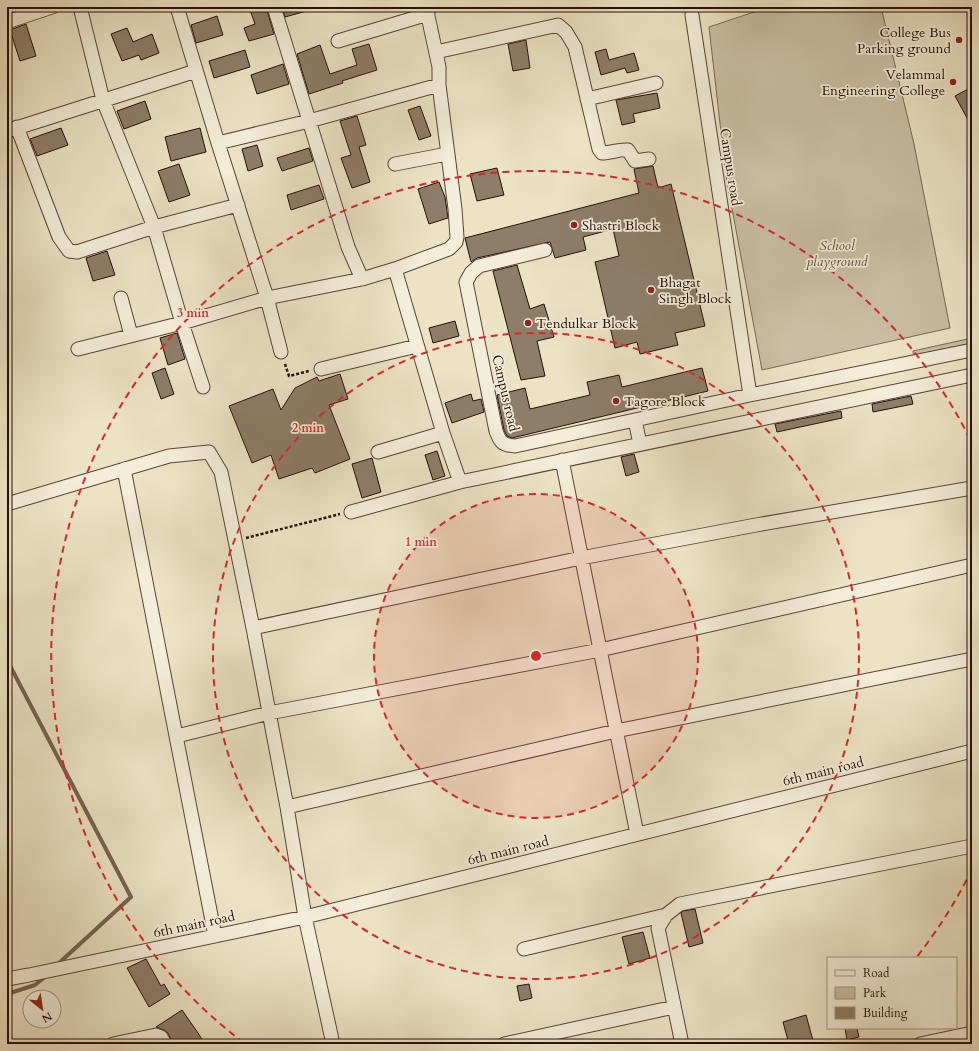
<svg xmlns="http://www.w3.org/2000/svg" width="979" height="1051" viewBox="0 0 979 1051" font-family="Cardo,serif">
<style>
.green{fill:#cabfa5;stroke:#786756}
.lines{fill:none;stroke-linecap:round;stroke-linejoin:round}
.stream{stroke:#756352;stroke-width:4}
.building{fill:#8d7d69;stroke:#260f06}
.minor-casing{stroke:#584436;stroke-width:15}
.path{stroke:#260f06;stroke-width:2.5;stroke-dasharray:3 2;stroke-linecap:butt}
.minor{stroke:#f3edd9;stroke-width:13}
.ring{fill:none;stroke:#d62828;stroke-width:2;stroke-dasharray:7 5}
.poi-dot{fill:#8f2418;stroke:#f3edd9;stroke-width:1.5}
.labels{text-anchor:middle;stroke-width:3.5;stroke-linejoin:round;paint-order:stroke}
.poi-label{font-size:14px;fill:#260f06;stroke:#f3edd9;text-anchor:start}
.street-label{font-size:14px;fill:#260f06;stroke:#f3edd9}
.park-label{font-size:14px;font-style:italic;fill:#5f4d3e;stroke:#f3edd9}
.centre{fill:#d62828;stroke:#f3edd9;stroke-width:2}
.ring-label{font-size:12px;text-anchor:middle;font-weight:bold;fill:#d62828;stroke:#f3edd9;stroke-width:3.5;stroke-linejoin:round;paint-order:stroke}
</style>
<rect width="100%" height="100%" fill="#ece3c5"/>
<filter id="stains"><feTurbulence type="fractalNoise" baseFrequency=".005" numOctaves="4"/><feColorMatrix values="0 0 0 0 .2 0 0 0 0 .09 0 0 0 0 .02 0 0 0 .5 -.17"/></filter>
<radialGradient id="worn" r=".72"><stop offset=".6" stop-color="#630" stop-opacity="0"/><stop offset="1" stop-color="#630" stop-opacity=".3"/></radialGradient>
<path class="green" d="M 769,7 L 881,7 L 914,144 L 950,328 L 762,370 L 726,176 L 709,27 Z
M 972,338 L 972,349 L 914,362 L 913,351 Z"/>
<g class="lines">
<path class="stream" d="M 7,660 L 131,897 L 58,964
M 7,994 L 35,985 L 46,976"/>
</g>
<path class="building" d="M 249,7 L 266,7 L 274,34 L 249,41 L 244,28 L 255,24 Z
M 282,7 L 309,7 L 310,10 L 285,17 Z
M 217,16 L 223,35 L 196,43 L 191,25 Z
M 26,24 L 36,56 L 20,61 L 10,30 Z
M 127,28 L 133,42 L 152,34 L 159,53 L 141,60 L 139,55 L 122,61 L 111,34 Z
M 526,40 L 530,68 L 513,71 L 508,44 Z
M 369,44 L 377,70 L 342,81 L 343,83 L 309,94 L 297,54 L 320,45 L 330,74 L 357,65 L 352,49 Z
M 606,49 L 609,60 L 634,53 L 639,70 L 627,73 L 625,68 L 601,75 L 595,52 Z
M 245,50 L 250,67 L 214,78 L 209,61 Z
M 283,64 L 289,84 L 257,94 L 251,75 Z
M 972,87 L 972,127 L 955,96 Z
M 657,93 L 660,108 L 633,114 L 635,122 L 622,125 L 616,100 Z
M 145,101 L 151,119 L 124,129 L 117,111 Z
M 420,106 L 431,136 L 419,140 L 408,110 Z
M 357,116 L 366,145 L 359,147 L 370,182 L 352,188 L 341,158 L 351,155 L 340,121 Z
M 61,128 L 68,145 L 37,156 L 30,139 Z
M 200,128 L 206,152 L 171,161 L 165,137 Z
M 257,145 L 263,166 L 248,171 L 242,149 Z
M 309,148 L 313,161 L 282,171 L 277,158 Z
M 179,164 L 190,195 L 169,202 L 158,171 Z
M 653,166 L 658,188 L 671,184 L 705,326 L 675,333 L 678,345 L 640,354 L 637,342 L 615,348 L 595,262 L 619,256 L 613,229 L 583,237 L 586,250 L 555,258 L 550,242 L 477,258 L 471,262 L 465,238 L 639,193 L 634,169 Z
M 497,168 L 504,195 L 477,201 L 470,174 Z
M 439,182 L 445,197 L 448,218 L 429,224 L 418,189 Z
M 319,185 L 324,199 L 291,210 L 287,195 Z
M 107,251 L 115,275 L 93,281 L 86,258 Z
M 517,265 L 530,309 L 544,304 L 554,337 L 537,341 L 545,376 L 521,380 L 493,271 Z
M 455,321 L 459,336 L 433,343 L 429,328 Z
M 177,333 L 185,359 L 168,365 L 160,338 Z
M 165,368 L 174,394 L 161,399 L 152,373 Z
M 702,368 L 708,391 L 512,438 L 507,436 L 504,430 L 497,395 L 525,388 L 530,409 L 590,395 L 587,382 L 619,375 L 622,387 Z
M 340,374 L 348,399 L 329,405 L 350,459 L 315,473 L 312,468 L 279,479 L 271,455 L 252,463 L 229,406 L 273,389 L 281,410 L 295,388 L 317,377 L 319,381 Z
M 471,394 L 473,401 L 481,399 L 484,412 L 452,423 L 445,403 Z
M 911,396 L 913,404 L 873,412 L 872,404 Z
M 841,411 L 842,418 L 777,432 L 775,424 Z
M 437,451 L 445,476 L 433,480 L 425,455 Z
M 634,454 L 639,472 L 626,476 L 621,457 Z
M 372,458 L 381,492 L 362,498 L 352,464 Z
M 695,909 L 703,943 L 689,947 L 681,913 L 683,911 Z
M 643,932 L 650,958 L 629,964 L 622,937 Z
M 146,959 L 161,986 L 164,984 L 170,994 L 149,1007 L 127,968 Z
M 529,984 L 532,998 L 520,1001 L 517,986 Z
M 182,1010 L 198,1033 L 205,1044 L 173,1044 L 168,1033 L 164,1030 L 156,1027 Z
M 806,1015 L 814,1044 L 789,1044 L 783,1022 Z
M 845,1028 L 857,1028 L 859,1037 L 847,1040 Z"/>
<g class="lines">
<g class="minor-casing">
<path id="minor" d="M 80,7 L 103,100 L 154,227 L 182,323 L 203,387
M 177,7 L 218,143
M 274,7 L 348,247 L 362,279
M 692,15 L 750,395 L 972,350
M 7,22 L 52,7
M 338,41 L 428,14
M 436,52 L 558,25 L 566,32 L 575,47 L 599,149 L 602,153 C 611,153 619,149 628,150 L 635,161 L 649,159
M 587,99 L 656,83
M 17,127 L 59,237 L 69,251 L 77,252 L 154,227 L 238,205
M 7,131 L 196,71
M 395,164 L 447,154
M 545,250 L 479,266 L 471,273 L 466,282 L 496,431 C 500,442 502,445 515,446 L 750,395
M 395,269 L 443,433 L 460,482
M 121,298 L 131,335
M 78,349 L 182,323 L 267,298 L 362,279 L 395,269 L 449,249 L 456,242 L 457,237 L 455,209 L 439,85 L 439,67 L 426,7
M 281,352 L 267,298 L 218,143 L 309,121 L 439,85
M 321,369 L 417,346
M 635,420 L 640,444
M 378,452 L 443,433
M 562,460 L 637,834
M 124,469 L 215,936
M 7,504 L 169,456 L 209,452 L 221,472 L 253,628 L 287,807 L 305,917 L 333,1044
M 351,512 L 460,482 L 972,375
M 253,628 L 581,558 L 756,525 L 972,488
M 177,736 L 269,713 L 600,650 L 972,565
M 287,807 L 616,731 L 972,659
M 524,949 L 666,915
M 7,979 L 29,975 L 305,917 L 972,751
M 113,1044 L 156,1035 L 161,1037 L 165,1044
M 504,1044 L 674,1007
M 682,1044 L 658,928 L 666,915 L 680,904 L 972,846
M 920,1044 L 972,1033"/>
</g>
<path class="path" d="M 285,364 L 289,376 L 309,371
M 246,538 L 340,514"/>
<use href="#minor" class="minor"/>
</g>
<circle cx="536" cy="656" r="162" fill="#d62828" fill-opacity=".12"/>
<g class="ring">
<circle cx="536" cy="656" r="162"/>
<circle cx="536" cy="656" r="323"/>
<path d="M972 869A485 485 0 0 1 916 958M244 1043A485 485 0 1 1 972 443"/>
</g>
<g class="poi-dot">
<circle cx="959" cy="40" r="4"/>
<circle cx="953" cy="82" r="4"/>
<circle cx="574" cy="225" r="4"/>
<circle cx="651" cy="290" r="4"/>
<circle cx="528" cy="323" r="4"/>
<circle cx="616" cy="401" r="4"/>
</g>
<g class="labels">
<g class="poi-label">
<text x="951" y="37" text-anchor="end">College Bus<tspan x="951" dy="16">Parking ground</tspan></text>
<text x="945" y="79" text-anchor="end">Velammal<tspan x="945" dy="16">Engineering College</tspan></text>
<text x="582" y="230">Shastri Block</text>
<text x="659" y="287">Bhagat<tspan x="659" dy="16">Singh Block</tspan></text>
<text x="536" y="328">Tendulkar Block</text>
<text x="624" y="406">Tagore Block</text>
</g>
<g class="street-label">
<text transform="translate(731 167) rotate(81)" y="5">Campus road</text>
<text transform="translate(506 393) rotate(77)" y="5">Campus road</text>
<text transform="translate(823 771) rotate(-14)" y="5">6th main road</text>
<text transform="translate(508 850) rotate(-14)" y="5">6th main road</text>
<text transform="translate(194 924) rotate(-12)" y="5">6th main road</text>
</g>
<g class="park-label">
<text x="837" y="250">School<tspan x="837" dy="16">playground</tspan></text>
</g>
</g>
<circle cx="536" cy="656" r="6" class="centre"/>
<g class="ring-label">
<text x="193" y="317">3 min</text>
<text x="308" y="432">2 min</text>
<text x="421" y="546">1 min</text>
</g>
<rect width="979" height="1051" fill="none" stroke="#ece3c5" stroke-width="24"/>
<rect x="8" y="8" width="963" height="1035" fill="none" stroke="#260f06" stroke-width="2"/>
<rect x="12" y="12" width="955" height="1027" fill="none" stroke="#260f06"/>
<rect x="827" y="957" width="130" height="72" fill="#f3edd9" stroke="#a19485"/>
<rect x="835" y="970" width="20" height="6" fill="#f3edd9" stroke="#a19485"/>
<text x="863" y="977" font-size="12" fill="#260f06">Road</text>
<rect x="835" y="987" width="20" height="12" fill="#cabfa5" stroke="#a19485"/>
<text x="863" y="997" font-size="12" fill="#260f06">Park</text>
<rect x="835" y="1007" width="20" height="12" fill="#8d7d69" stroke="#a19485"/>
<text x="863" y="1017" font-size="12" fill="#260f06">Building</text>
<g transform="translate(42 1009) rotate(150)"><circle r="19" fill="#f3edd9" stroke="#a19485"/>
<path d="M0-3L7 15L0 10L-7 15Z" fill="#8f2418"/>
<text y="-6" font-size="11" font-weight="bold" text-anchor="middle" fill="#260f06">N</text>
</g>
<rect width="100%" height="100%" filter="url(#stains)"/>
<rect width="100%" height="100%" fill="url(#worn)"/>
</svg>
